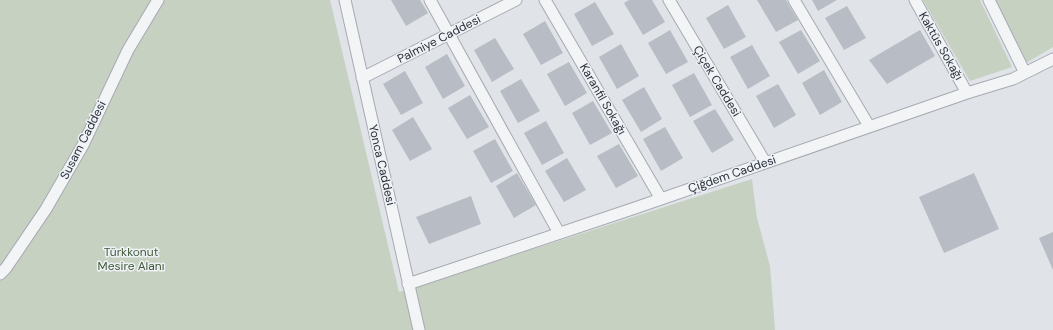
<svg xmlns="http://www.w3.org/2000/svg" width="1053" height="330" viewBox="0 0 1053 330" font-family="'DM Sans',sans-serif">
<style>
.green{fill:#c6d1c2}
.building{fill:#b8bcc4}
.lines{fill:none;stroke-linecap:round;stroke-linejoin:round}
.minor-casing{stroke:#a6aab1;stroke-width:13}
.minor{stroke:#f2f4f6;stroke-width:11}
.labels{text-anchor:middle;stroke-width:3;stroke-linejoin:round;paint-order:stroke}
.street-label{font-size:12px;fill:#2a313d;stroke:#eff2f5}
.park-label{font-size:12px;fill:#3f5839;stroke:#eff2f5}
</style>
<rect width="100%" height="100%" fill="#e0e3e8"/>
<path class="green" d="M 0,0 L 330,0 L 399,292 L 752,179 L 757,218 L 770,266 L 775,330 L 0,330 Z
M 923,0 L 980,0 L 1012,67 L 970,81 Z
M 994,0 L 1053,0 L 1053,47 L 1026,63 Z"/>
<path class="building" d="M 391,0 L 420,0 L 428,13 L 406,26 Z
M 629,0 L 652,0 L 665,22 L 643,35 L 624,3 Z
M 757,0 L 786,0 L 798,20 L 776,32 Z
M 812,0 L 837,0 L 818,11 Z
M 595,2 L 614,34 L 592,46 L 574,14 Z
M 728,5 L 746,37 L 724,49 L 706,18 Z
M 847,6 L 866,38 L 844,50 L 825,18 Z
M 545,21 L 563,53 L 541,65 L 523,34 Z
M 670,30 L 688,62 L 666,74 L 648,43 Z
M 801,30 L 820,61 L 798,74 L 779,42 Z
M 920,30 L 935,56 L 887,84 L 869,60 Z
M 495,38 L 514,69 L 492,82 L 474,50 Z
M 621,44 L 639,76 L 617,89 L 599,57 Z
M 752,45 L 770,76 L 748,89 L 730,57 Z
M 447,54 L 465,86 L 443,99 L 425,67 Z
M 569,62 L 587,93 L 565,106 L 547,74 Z
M 824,70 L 842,102 L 820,115 L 802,83 Z
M 405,71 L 423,103 L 401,115 L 383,84 Z
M 694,73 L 712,105 L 690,117 L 672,85 Z
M 521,79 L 540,111 L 518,123 L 500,91 Z
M 778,84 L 796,115 L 774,128 L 756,96 Z
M 644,87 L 662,119 L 641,132 L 622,100 Z
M 470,95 L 489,127 L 467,139 L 448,108 Z
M 593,101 L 612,133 L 590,145 L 572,113 Z
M 715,109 L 734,140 L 712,153 L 693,121 Z
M 413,117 L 432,149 L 410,161 L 392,130 Z
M 546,121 L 564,153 L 542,165 L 524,133 Z
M 665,127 L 683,158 L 661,171 L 643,139 Z
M 495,139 L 513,171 L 491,183 L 473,151 Z
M 619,144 L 638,176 L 616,188 L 597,156 Z
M 567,158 L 586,190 L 564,202 L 545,171 Z
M 517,173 L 536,205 L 514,218 L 496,186 Z
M 974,173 L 999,229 L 944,253 L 919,197 Z
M 471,196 L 481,224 L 429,244 L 416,217 Z
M 1053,232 L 1053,270 L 1039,238 Z"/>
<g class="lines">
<g class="minor-casing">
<path id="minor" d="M 345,0 L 419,330
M 430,0 L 559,233
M 545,0 L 661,199
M 669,0 L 765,162
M 794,0 L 869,126
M 915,0 L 967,93
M 989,0 L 1025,73
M 362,78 L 516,0
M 0,274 L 6,268 L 46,209 L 83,145 L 128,50 L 158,0
M 408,284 L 635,208 L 967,93 L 1013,79 L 1053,59"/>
</g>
<use href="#minor" class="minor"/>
</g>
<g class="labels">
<g class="street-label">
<text transform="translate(439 39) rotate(-27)" y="4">Palmiye Caddesi</text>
<text transform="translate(941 46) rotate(60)" y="4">Kaktüs Sokağı</text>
<text transform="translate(717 81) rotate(59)" y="4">Çiçek Caddesi</text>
<text transform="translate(603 99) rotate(60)" y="4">Karanfil Sokağı</text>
<text transform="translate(83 140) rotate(-63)" y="4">Susam Caddesi</text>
<text transform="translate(382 165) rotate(77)" y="4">Yonca Caddesi</text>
<text transform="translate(732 174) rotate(-19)" y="4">Çiğdem Caddesi</text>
</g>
<g class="park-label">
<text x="131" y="256">Türkkonut<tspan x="131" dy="14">Mesire Alanı</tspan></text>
</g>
</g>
</svg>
